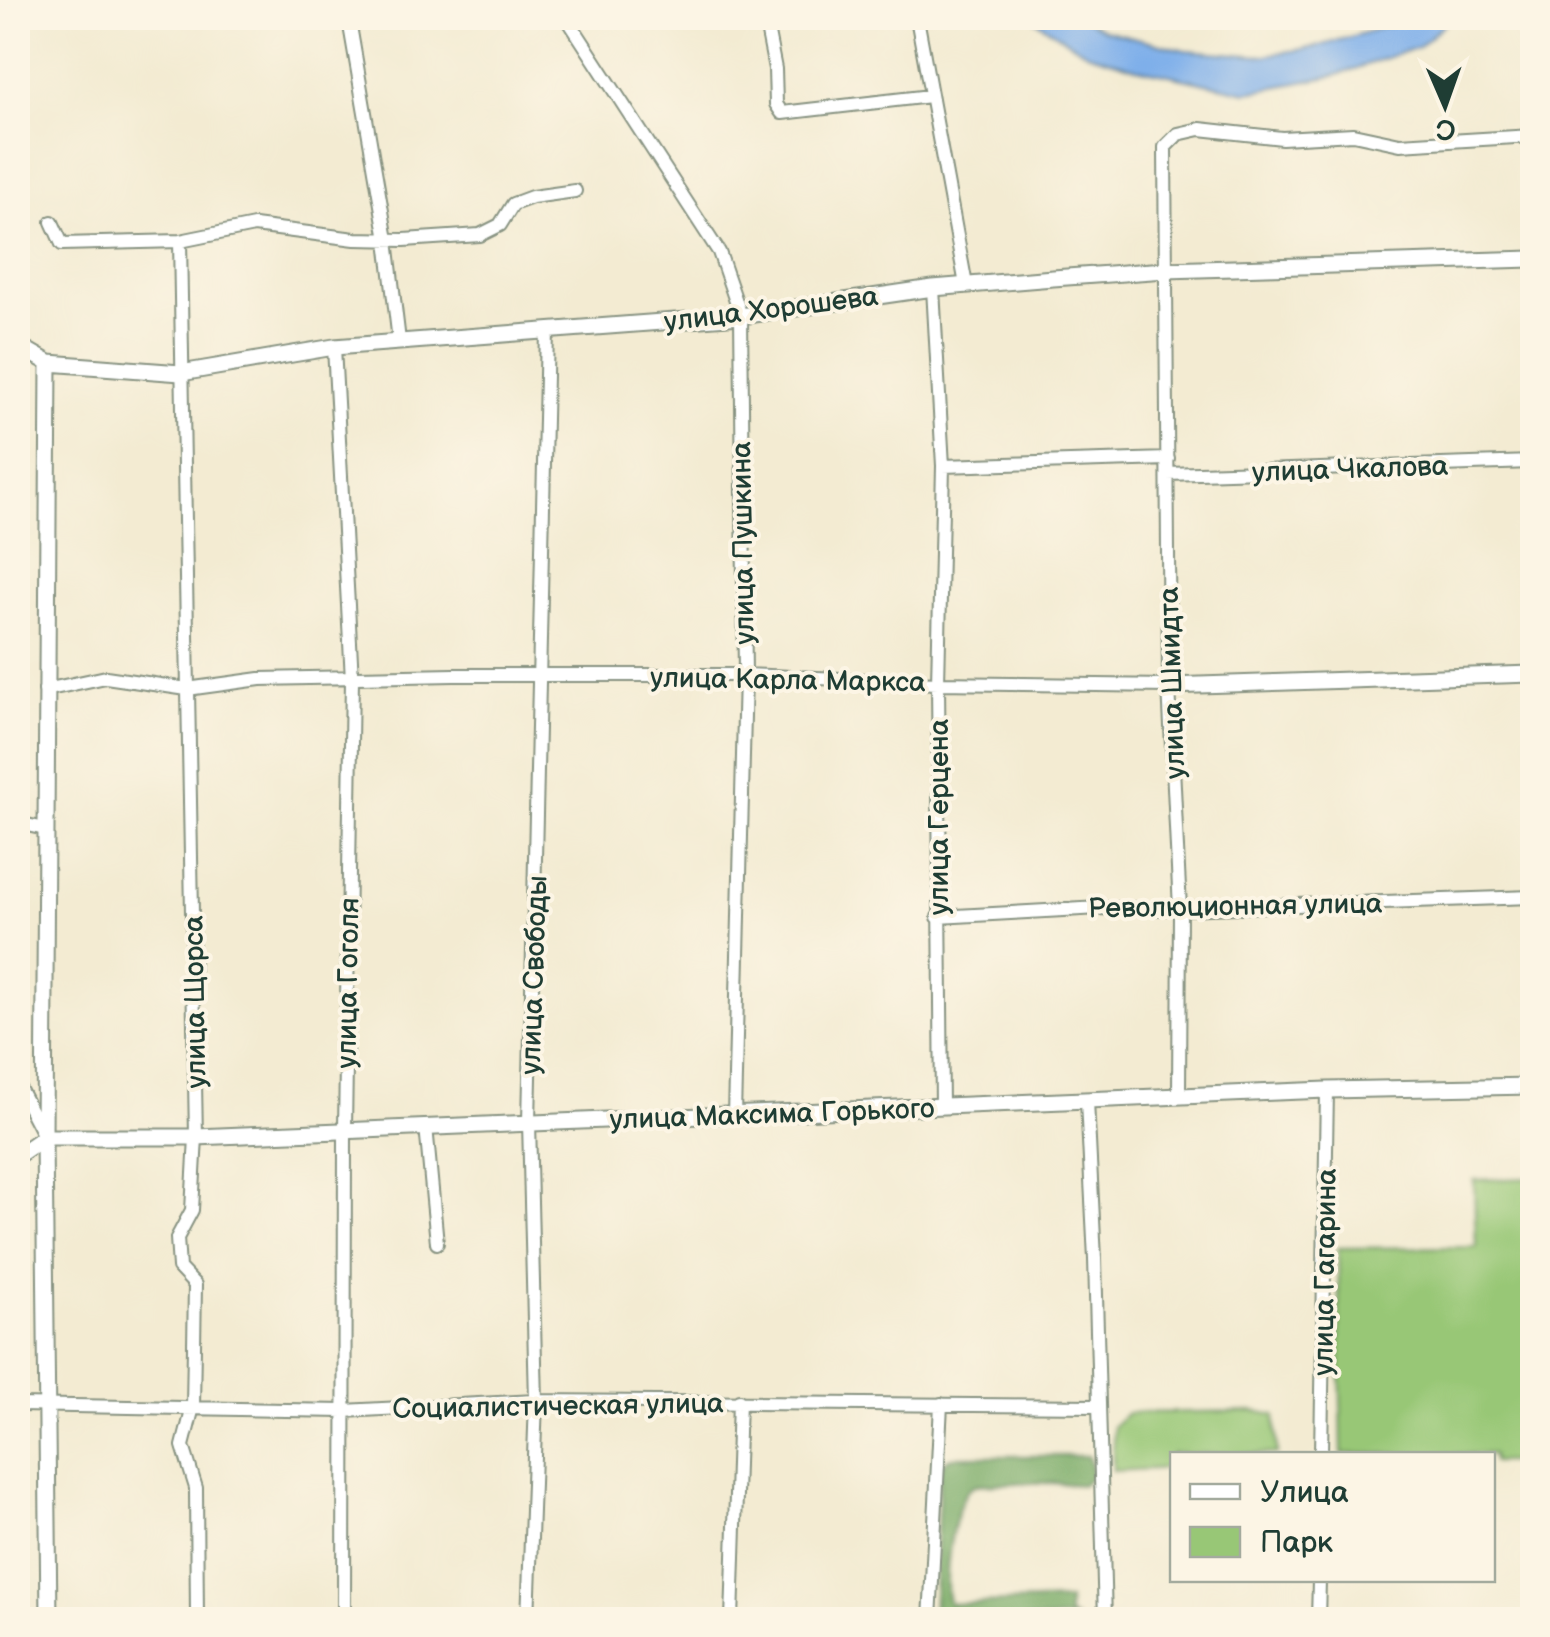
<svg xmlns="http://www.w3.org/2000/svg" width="1550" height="1637" viewBox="0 0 1550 1637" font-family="'Balsamiq Sans',sans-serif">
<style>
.green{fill:#98c776;stroke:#5c8255;stroke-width:2.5}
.forest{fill:#7aac67;stroke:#4c744e;stroke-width:2.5}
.water{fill:#7eafea;stroke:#4e768f;stroke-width:2.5}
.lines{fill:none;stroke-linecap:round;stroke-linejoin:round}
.minor-casing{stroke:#899483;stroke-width:16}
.tertiary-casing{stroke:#899483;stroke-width:19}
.minor{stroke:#fff;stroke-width:12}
.tertiary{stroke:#fff;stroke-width:15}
.labels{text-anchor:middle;stroke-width:8;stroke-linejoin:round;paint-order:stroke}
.street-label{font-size:28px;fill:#1f3d34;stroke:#fcf5e5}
</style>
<rect width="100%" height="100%" fill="#fcf5e5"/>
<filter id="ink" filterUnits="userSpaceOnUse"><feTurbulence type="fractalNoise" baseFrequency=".01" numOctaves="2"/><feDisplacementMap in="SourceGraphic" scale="20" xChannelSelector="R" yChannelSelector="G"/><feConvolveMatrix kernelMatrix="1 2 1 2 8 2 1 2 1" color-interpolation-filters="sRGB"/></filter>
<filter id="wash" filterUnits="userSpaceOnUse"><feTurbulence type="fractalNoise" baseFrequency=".0048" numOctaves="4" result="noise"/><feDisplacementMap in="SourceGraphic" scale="40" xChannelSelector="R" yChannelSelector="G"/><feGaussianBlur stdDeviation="2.25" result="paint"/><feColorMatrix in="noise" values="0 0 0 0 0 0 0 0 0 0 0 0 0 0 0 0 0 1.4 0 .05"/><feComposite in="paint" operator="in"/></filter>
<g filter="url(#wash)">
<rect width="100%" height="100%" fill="#f3ebd2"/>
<path class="green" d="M 1532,1178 L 1532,1462 L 1493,1462 L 1492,1454 L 1342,1454 L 1338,1248 L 1476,1247 L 1474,1180 Z
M 1255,1411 L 1275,1415 L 1277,1454 L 1172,1454 L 1172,1468 L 1113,1471 L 1113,1426 L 1127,1413 Z"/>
<path class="forest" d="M 958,1456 L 1088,1456 L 1093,1476 L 1082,1485 C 1052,1482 1026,1482 996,1484 C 989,1485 979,1483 973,1486 C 953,1496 941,1584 950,1604 L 1068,1600 L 1068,1616 L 1077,1619 L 933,1620 L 940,1468 L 947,1459 Z"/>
<path class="water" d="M 1032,18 L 1082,18 L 1104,30 L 1185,50 L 1260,56 L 1316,47 L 1394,24 L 1400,18 L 1451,18 L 1418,47 L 1334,76 L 1247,92 L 1137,68 L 1087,53 Z"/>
</g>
<g filter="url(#ink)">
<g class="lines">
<g class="minor-casing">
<path id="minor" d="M 567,18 L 719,252 L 741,316 L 745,675 L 734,1116
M 765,18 L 775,69 L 776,104 L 782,113 L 930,96
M 917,18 L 966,285
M 349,20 L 387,240 L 399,341
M 52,222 L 62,244 L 180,241 L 254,226 L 355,239 L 404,240 L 480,235 L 500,225 L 513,204 L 532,197 L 575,191
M 180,241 L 196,1137 L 192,1210 L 177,1238 L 179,1268 L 195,1285 L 193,1407 L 183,1446 L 196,1488 L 197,1620
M 933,288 L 943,466 L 938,683 L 942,1107
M 334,347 L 352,679 L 345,1129 L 344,1620
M 943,466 L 1168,459
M 1168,474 L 1532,462
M 45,690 L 106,677 L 187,689 L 260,679 L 454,675 L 745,675 L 938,683 L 1169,686
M 18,823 L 45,829
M 938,917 L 1100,908 L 1180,909 L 1532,897
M 18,1086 L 43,1134
M 1179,1096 L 1180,909 L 1169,686 L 1165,147 L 1178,134 L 1200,129 L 1282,138 L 1353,134 L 1400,144 L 1532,136
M 1087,1101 L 1095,1259 L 1105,1620
M 426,1126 L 437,1243
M 18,1405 L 344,1411 L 536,1401 L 1099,1406
M 1321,1454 L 1327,1090
M 528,1620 L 536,1401 L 529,1122 L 547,331
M 732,1620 L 739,1401
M 930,1620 L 941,1404
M 1318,1620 L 1319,1580"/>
</g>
<g class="tertiary-casing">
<path id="tertiary" d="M 18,345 L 49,363 L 181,373 L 334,347 L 741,316 L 933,288 L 1053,278 L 1166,270 L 1532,259
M 49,363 L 44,1137 L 49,1620
M 1169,686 L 1532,674
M 18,1155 L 44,1137 L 196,1137 L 1327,1090 L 1532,1086"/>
</g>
<use href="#minor" class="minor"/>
<use href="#tertiary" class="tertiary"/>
</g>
</g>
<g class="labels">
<g class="street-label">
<text transform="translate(771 308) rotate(-7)" y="10">улица Хорошева</text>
<text transform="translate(1350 468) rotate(-2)" y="10">улица Чкалова</text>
<text transform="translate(742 543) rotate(-91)" y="10">улица Пушкина</text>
<text transform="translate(788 679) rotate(1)" y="10">улица Карла Маркса</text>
<text transform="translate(1171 683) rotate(-92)" y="10">улица Шмидта</text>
<text transform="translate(938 817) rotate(-90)" y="10">улица Герцена</text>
<text transform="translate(1235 905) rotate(-1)" y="10">Революционная улица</text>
<text transform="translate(533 975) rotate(-88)" y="10">улица Свободы</text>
<text transform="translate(347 983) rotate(-89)" y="10">улица Гоголя</text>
<text transform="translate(194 1002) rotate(-91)" y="10">улица Щорса</text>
<text transform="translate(772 1113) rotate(-2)" y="10">улица Максима Горького</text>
<text transform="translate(1324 1272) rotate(-89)" y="10">улица Гагарина</text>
<text transform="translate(558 1405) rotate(-1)" y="10">Социалистическая улица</text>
</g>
</g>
<rect width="1550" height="1637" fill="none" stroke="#fcf5e5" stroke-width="60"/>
<rect x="1170" y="1452" width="325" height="130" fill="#fcf5e5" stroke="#a4ab9e" stroke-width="2.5"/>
<rect x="1190" y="1484" width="50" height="15" fill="#ffffff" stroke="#a4ab9e" stroke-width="2.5"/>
<text x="1260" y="1502" font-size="30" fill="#1f3d34">Улица</text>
<rect x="1190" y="1527" width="50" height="30" fill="#98c776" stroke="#a4ab9e" stroke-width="2.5"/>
<text x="1260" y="1552" font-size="30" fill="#1f3d34">Парк</text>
<g transform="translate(1445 105) rotate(178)" stroke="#fcf5e5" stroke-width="8" paint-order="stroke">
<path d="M0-8L18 38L0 25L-18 38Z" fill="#1f3d34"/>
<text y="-15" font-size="28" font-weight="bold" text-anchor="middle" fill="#1f3d34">С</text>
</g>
</svg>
